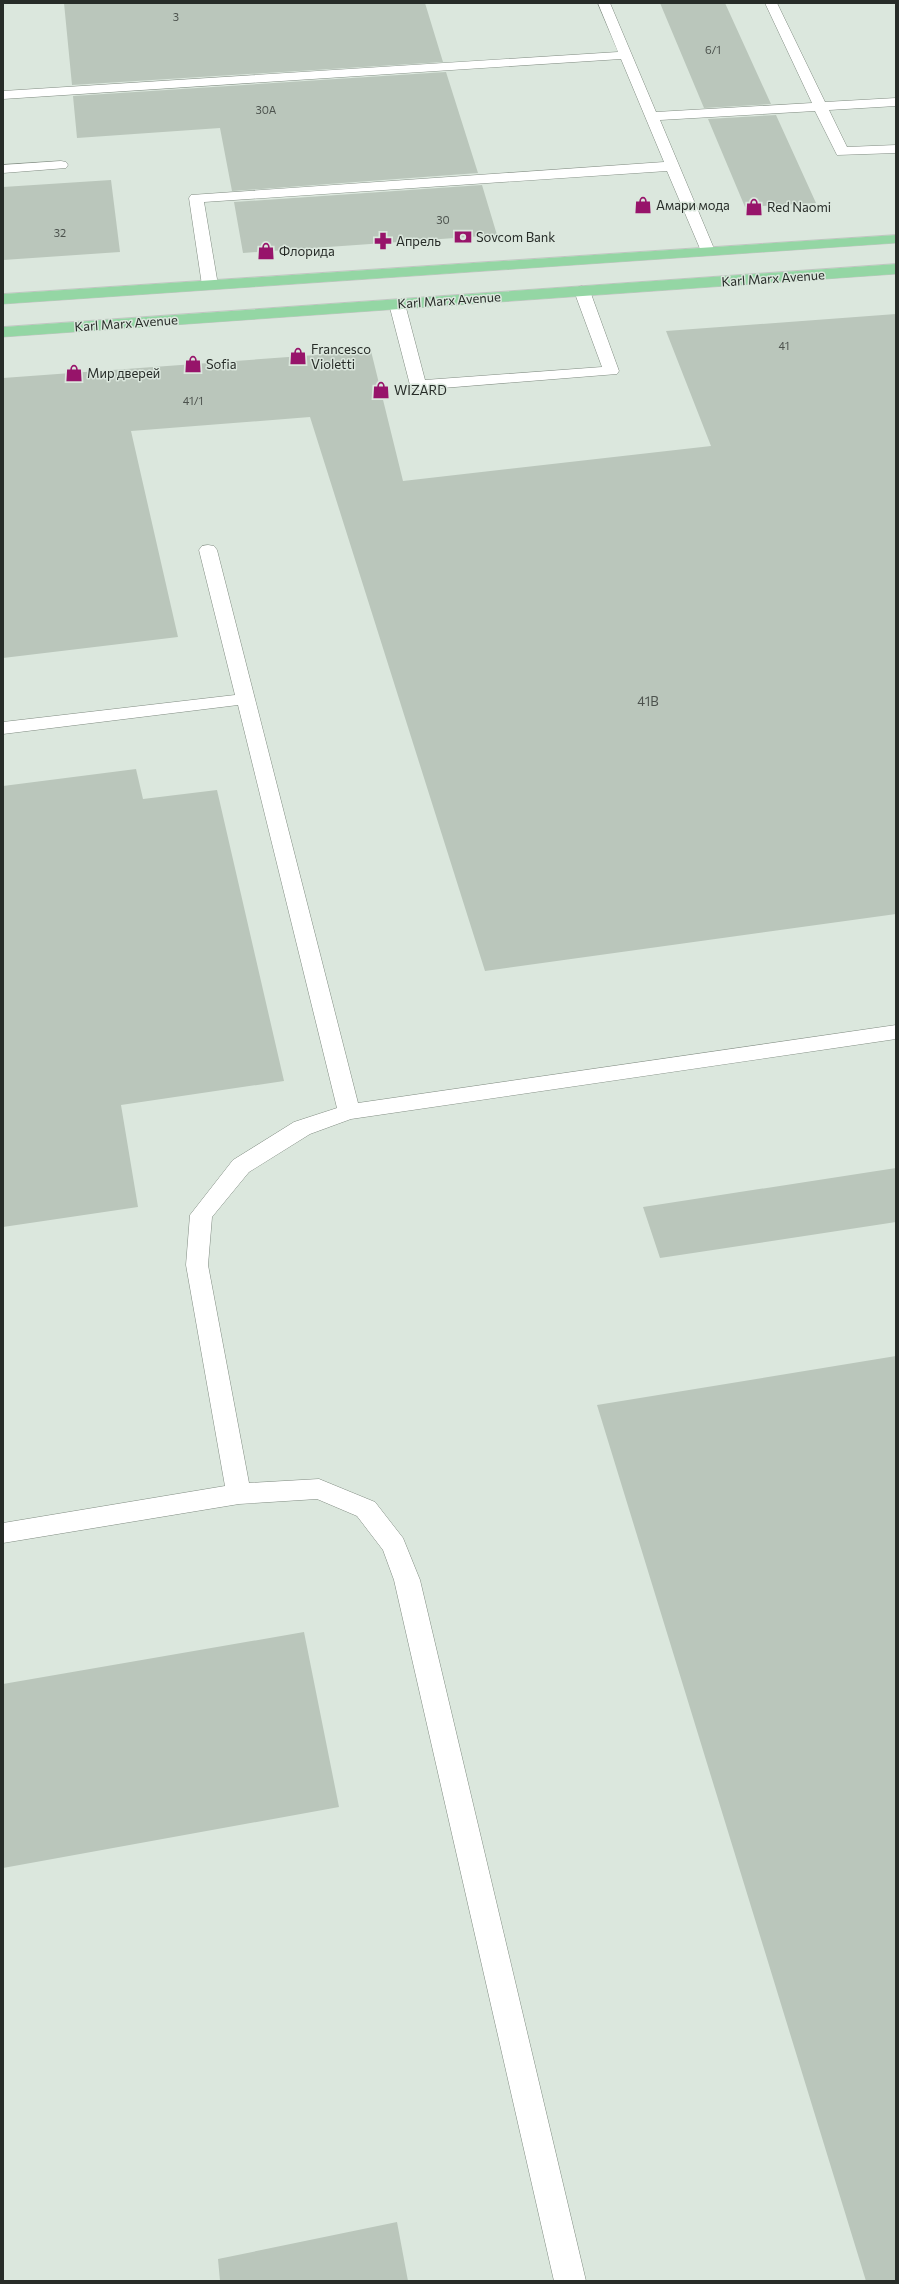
<svg xmlns="http://www.w3.org/2000/svg" width="899" height="2284" viewBox="0 0 899 2284" font-family="Commissioner,sans-serif">
<style>
.building{fill:#bac6bb}
.lines{fill:none;stroke-linecap:round;stroke-linejoin:round}
.minor-casing{stroke:#818c82;stroke-width:1}
.major-casing{stroke:#c3c4c3;stroke-width:1}
.minor{fill:#fff;fill-rule:evenodd}
.major{fill:#94d6a4;fill-rule:evenodd}
.labels{text-anchor:middle;stroke-width:3;stroke-linejoin:round;paint-order:stroke}
.far-number-label{font-size:11px;fill:#4c524d}
.far-poi-label{font-size:13px;fill:#272c28;stroke:#dbe7dd;text-anchor:start}
.far-street-label{font-size:13px;fill:#272c28;stroke:#dbe7dd}
.number-label{font-size:13px;fill:#4c524d}
</style>
<rect width="100%" height="100%" fill="#dbe7dd"/>
<path class="building" d="M 64,3 L 425,3 L 443,62 L 72,85 Z
M 660,3 L 725,3 L 771,104 L 704,108 Z
M 446,72 L 478,173 L 232,191 L 220,128 L 77,138 L 73,96 Z
M 776,115 L 816,203 L 745,207 L 708,119 Z
M 111,180 L 120,252 L 3,260 L 3,187 Z
M 482,185 L 497,235 L 243,253 L 234,202 Z
M 896,314 L 896,914 L 485,971 L 310,417 L 131,431 L 178,637 L 3,658 L 3,378 L 371,351 L 403,481 L 711,446 L 666,331 Z
M 136,769 L 143,799 L 217,790 L 284,1081 L 121,1105 L 138,1207 L 3,1227 L 3,786 Z
M 896,1168 L 896,1222 L 660,1258 L 643,1207 Z
M 896,1356 L 896,2281 L 866,2281 L 597,1405 Z
M 304,1632 L 339,1807 L 3,1868 L 3,1684 Z
M 397,2222 L 408,2281 L 220,2281 L 218,2259 Z"/>
<g class="lines">
<g class="minor-casing">
<path id="minor" d="M 598,3 L 610,3 L 656,112 L 812,103 L 765,3 L 777,3 L 825,102 L 896,98 L 896,106 L 829,110 L 847,147 L 896,145 L 896,153 L 837,155 L 815,111 L 660,120 L 715,251 L 708,255 L 701,251 L 667,171 L 204,202 L 218,285 L 215,288 L 205,288 L 202,285 L 189,198 L 191,195 L 664,162 L 621,59 L 3,99 L 3,91 L 618,52 Z
M 61,161 L 66,162 L 68,165 L 66,168 L 3,173 L 3,165 Z
M 582,286 L 587,288 L 590,291 L 619,371 L 617,374 L 418,390 L 412,388 L 410,385 L 389,304 L 392,301 L 402,301 L 405,304 L 425,380 L 602,367 L 574,291 L 577,288 Z
M 208,545 L 214,546 L 217,550 L 358,1103 L 896,1025 L 896,1039 L 351,1119 L 310,1134 L 249,1172 L 212,1217 L 208,1265 L 249,1483 L 319,1479 L 375,1502 L 403,1538 L 420,1580 L 586,2281 L 554,2281 L 394,1580 L 383,1550 L 357,1516 L 317,1499 L 239,1504 L 3,1543 L 3,1523 L 225,1486 L 186,1265 L 190,1215 L 233,1160 L 294,1122 L 337,1108 L 238,705 L 3,734 L 3,722 L 235,695 L 199,550 L 202,546 Z"/>
</g>
<g class="major-casing">
<path id="major" d="M 896,235 L 896,243 L 3,304 L 3,294 Z
M 896,264 L 896,274 L 3,337 L 3,327 Z"/>
</g>
<use href="#minor" class="minor"/>
<use href="#major" class="major"/>
</g>
<defs>
<g id="shop-bare" transform="scale(1.38)"><path d="M-5-2.5h2.3a2.7 3.5 0 0 1 5.4 0H5L5.5 6h-11ZM-1.5-2.5h3a1.5 2.3 0 0 0-3 0Z" fill="#97146a" stroke="#dbe7dd" stroke-width="2.5" paint-order="stroke"/></g>
<g id="bank-bare" transform="scale(1.38)"><path d="M-6-4H6V4H-6ZM0-2.3a2.3 2.3 0 1 0 0 4.6a2.3 2.3 0 1 0 0-4.6Z" fill="#97146a" stroke="#dbe7dd" stroke-width="2.5" paint-order="stroke"/></g>
<g id="pharmacy-bare" transform="scale(1.38)"><path d="M-2-6h4v4h4v4h-4v4h-4v-4h-4v-4h4Z" fill="#97146a" stroke="#dbe7dd" stroke-width="2.5" paint-order="stroke"/></g>
</defs>
<g fill-rule="evenodd">
<use href="#shop-bare" x="643" y="205"/>
<use href="#shop-bare" x="754" y="207"/>
<use href="#bank-bare" x="463" y="237"/>
<use href="#pharmacy-bare" x="383" y="241"/>
<use href="#shop-bare" x="266" y="251"/>
<use href="#shop-bare" x="298" y="356"/>
<use href="#shop-bare" x="193" y="364"/>
<use href="#shop-bare" x="74" y="373"/>
<use href="#shop-bare" x="381" y="390"/>
</g>
<g class="labels">
<g class="far-number-label">
<text x="176" y="21">3</text>
<text x="713" y="54">6/1</text>
<text x="266" y="114">30А</text>
<text x="443" y="224">30</text>
<text x="60" y="237">32</text>
<text x="784" y="350">41</text>
<text x="193" y="405">41/1</text>
</g>
<g class="far-poi-label">
<text x="656" y="210">Амари мода</text>
<text x="767" y="212">Red Naomi</text>
<text x="476" y="242">Sovcom Bank</text>
<text x="396" y="246">Апрель</text>
<text x="279" y="256">Флорида</text>
<text x="311" y="354">Francesco<tspan x="311" dy="15">Violetti</tspan></text>
<text x="206" y="369">Sofia</text>
<text x="87" y="378">Мир дверей</text>
<text x="394" y="395">WIZARD</text>
</g>
<g class="far-street-label">
<text transform="translate(773 278) rotate(-4)" y="5">Karl Marx Avenue</text>
<text transform="translate(449 300) rotate(-4)" y="5">Karl Marx Avenue</text>
<text transform="translate(126 323) rotate(-4)" y="5">Karl Marx Avenue</text>
</g>
<g class="number-label">
<text x="648" y="706">41В</text>
</g>
</g>
<rect width="899" height="2284" fill="none" stroke="#272c28" stroke-width="8"/>
</svg>
